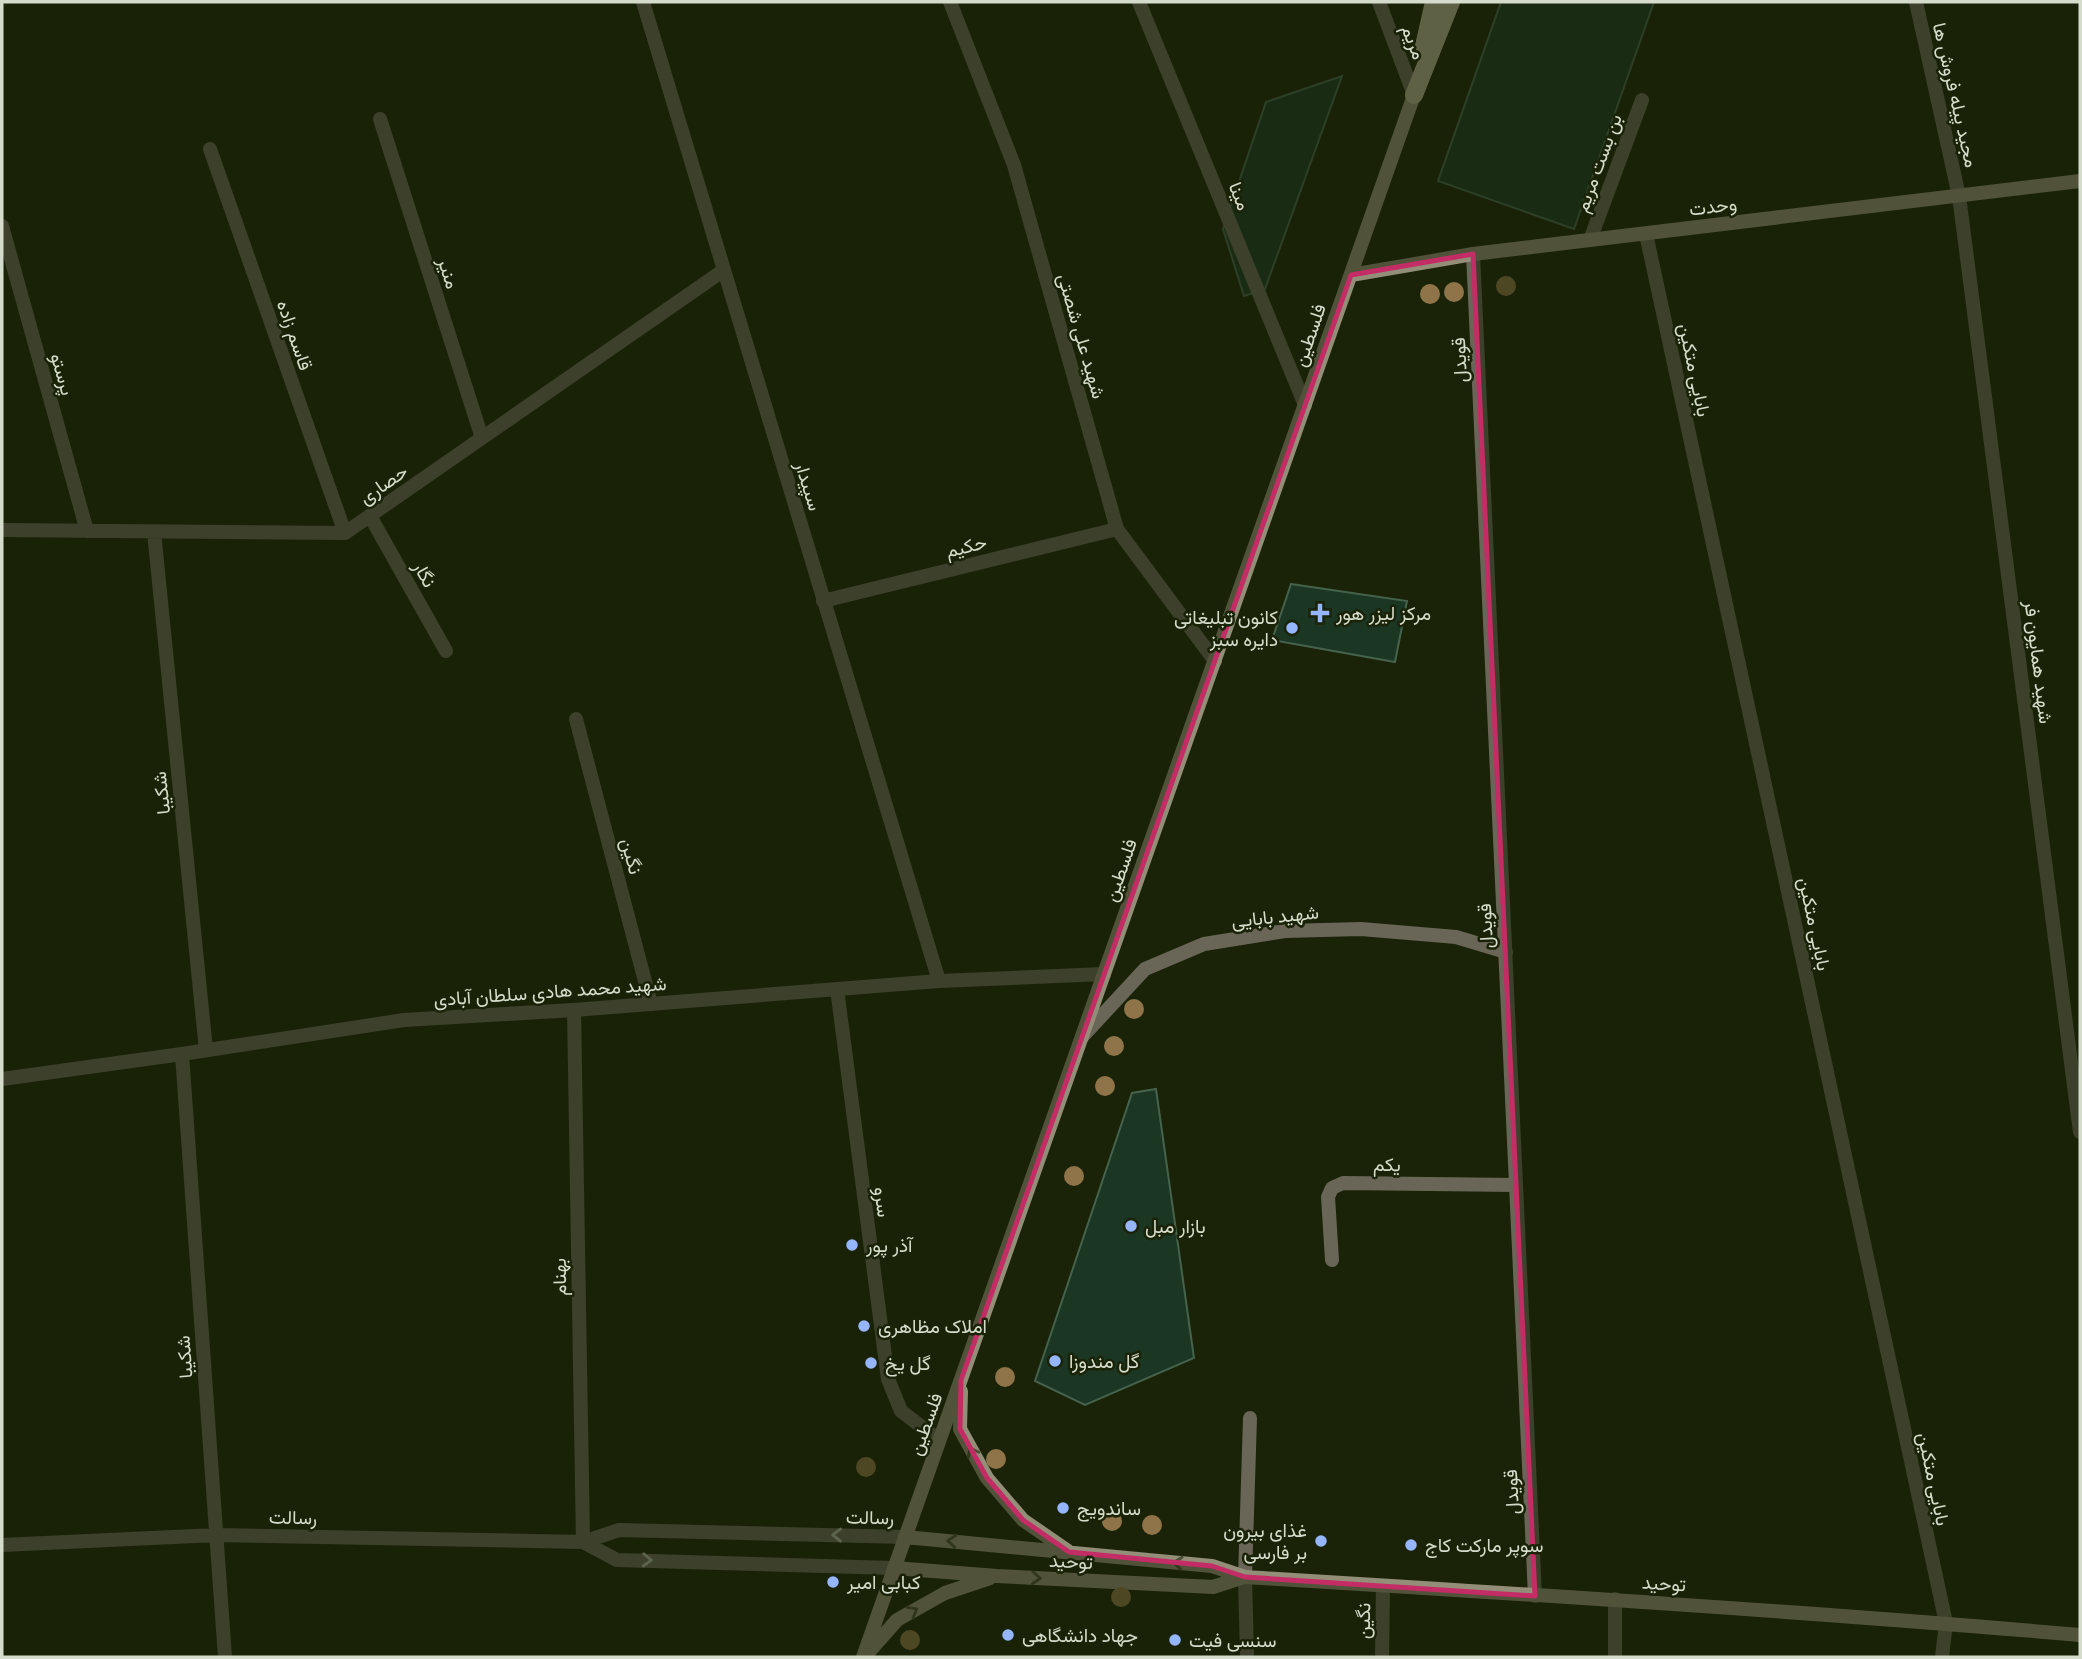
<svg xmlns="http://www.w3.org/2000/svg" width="2082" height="1659" viewBox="0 0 2082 1659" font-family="Karla,Vazirmatn,sans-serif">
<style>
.building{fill:#1b3723;stroke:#45624d;stroke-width:2}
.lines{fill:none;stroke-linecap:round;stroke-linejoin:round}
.lane{stroke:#696658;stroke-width:14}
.street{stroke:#696658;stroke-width:14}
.secondary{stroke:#938e78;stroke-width:14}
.primary{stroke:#b4ad90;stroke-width:18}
.tree{fill:#8e7448}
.oneway{stroke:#4a4e34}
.oneway2{stroke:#afb3a3}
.marked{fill:none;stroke:#c42c66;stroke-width:5;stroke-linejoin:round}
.poi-dot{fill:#95b6fd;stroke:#1a2307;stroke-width:2.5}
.labels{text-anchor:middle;stroke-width:5;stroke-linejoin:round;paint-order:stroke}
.street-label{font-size:19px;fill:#d5dccb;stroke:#1a2307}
.poi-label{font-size:19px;fill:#d5dccb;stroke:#1a2307;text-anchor:start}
</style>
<rect width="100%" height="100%" fill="#1a2307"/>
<path class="building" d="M 1501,2 L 1654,2 L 1574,229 L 1438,181 Z
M 1342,76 L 1265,289 L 1244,296 L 1223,229 L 1266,102 Z
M 1291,584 L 1407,601 L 1395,662 L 1272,640 Z
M 1156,1089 L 1194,1358 L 1085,1405 L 1035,1381 L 1132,1093 Z"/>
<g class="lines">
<path class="lane" d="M 1916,2 L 1959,196
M 1590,240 L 1642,100
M 576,719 L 651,1004
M 1082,1037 L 1145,969 L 1204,944 L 1285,931 L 1361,929 L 1456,937 L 1506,952
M 1247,1657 L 1245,1577 L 1250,1418
M 1382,1657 L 1383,1586"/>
<path class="street" d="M 643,2 L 939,981
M 950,2 L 1014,165 L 1117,529 L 1215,661
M 1139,2 L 1305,405
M 1379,2 L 1414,95
M 380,119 L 482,438
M 210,149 L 345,533
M 1959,196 L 2080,1132
M 2,226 L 87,531
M 1646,234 L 1946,1623 L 1942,1657
M 1473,254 L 1535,1596
M 370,516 L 446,651
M 2,530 L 345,533 L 724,270
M 154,532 L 206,1050
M 823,601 L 1117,529
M 837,989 L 888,1379 L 901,1411 L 939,1440
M 574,1010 L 583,1542
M 182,1054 L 225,1657
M 2,1079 L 182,1054 L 404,1020 L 574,1010 L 939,981 L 1104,974
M 1332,1260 L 1328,1197 L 1332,1188 L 1343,1183 L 1516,1185
M 583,1542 L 617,1560 L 894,1568
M 2,1545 L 216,1535 L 583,1542 L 619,1530 L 905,1537
M 1615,1599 L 1615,1657"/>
<path class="secondary" d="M 1351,275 L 1473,254 L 2080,181
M 961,1391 L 960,1429 L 987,1478 L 1023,1520 L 1068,1551
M 905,1537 L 1212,1566 L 1245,1577 C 1523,1594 1802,1611 2080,1635
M 894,1568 L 997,1576 L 1213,1587 L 1244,1577
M 867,1654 L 897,1620 L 945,1593 L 990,1578
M 863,1657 L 1414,95"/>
<path class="primary" d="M 1424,46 L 1434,2
M 1414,95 L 1451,2"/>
</g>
<g class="tree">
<circle cx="1506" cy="286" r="10"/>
<circle cx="1454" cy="292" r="10"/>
<circle cx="1430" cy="294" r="10"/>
<circle cx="1134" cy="1009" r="10"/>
<circle cx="1114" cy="1046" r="10"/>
<circle cx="1105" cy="1086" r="10"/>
<circle cx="1074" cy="1176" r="10"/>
<circle cx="1005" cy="1377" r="10"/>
<circle cx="996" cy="1459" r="10"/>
<circle cx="866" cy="1467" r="10"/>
<circle cx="1112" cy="1521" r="10"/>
<circle cx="1152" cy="1525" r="10"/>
<circle cx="1121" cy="1597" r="10"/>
<circle cx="910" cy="1640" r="10"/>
</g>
<defs><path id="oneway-chevron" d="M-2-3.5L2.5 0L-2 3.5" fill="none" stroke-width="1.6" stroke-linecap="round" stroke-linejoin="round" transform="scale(1.75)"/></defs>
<g class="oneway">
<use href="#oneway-chevron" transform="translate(972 1452) rotate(-118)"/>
<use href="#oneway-chevron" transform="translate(952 1541) rotate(-175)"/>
<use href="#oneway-chevron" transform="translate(1178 1563) rotate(-174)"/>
<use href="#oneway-chevron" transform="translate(1036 1578) rotate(3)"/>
<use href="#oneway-chevron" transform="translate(913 1611) rotate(-29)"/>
</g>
<g class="oneway2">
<use href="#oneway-chevron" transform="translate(837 1535) rotate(-179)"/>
<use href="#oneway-chevron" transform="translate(647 1560) rotate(2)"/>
</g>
<path d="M0 0H2082V1659H0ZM 1473,254 L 1535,1596 L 1245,1577 L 1212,1566 L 1069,1552 L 1023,1520 L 987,1478 L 960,1429 L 961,1380 L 1351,275 Z" fill="#1a2307" fill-opacity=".55" fill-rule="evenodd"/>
<path class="marked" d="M 1473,254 L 1535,1596 L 1245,1577 L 1212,1566 L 1069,1552 L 1023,1520 L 987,1478 L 960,1429 L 961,1380 L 1351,275 Z"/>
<g class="poi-dot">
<path d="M1316.5 602.5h7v7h7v7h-7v7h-7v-7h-7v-7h7z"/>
<circle cx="1292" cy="628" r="7"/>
<circle cx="1131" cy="1226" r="7"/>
<circle cx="852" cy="1245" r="7"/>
<circle cx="864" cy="1326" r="7"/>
<circle cx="1055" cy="1361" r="7"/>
<circle cx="871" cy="1363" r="7"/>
<circle cx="1063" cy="1508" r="7"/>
<circle cx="1321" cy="1541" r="7"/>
<circle cx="1411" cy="1545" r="7"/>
<circle cx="833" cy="1582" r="7"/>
<circle cx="1008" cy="1635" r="7"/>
<circle cx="1175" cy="1640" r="7"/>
</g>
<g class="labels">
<g class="street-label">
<text transform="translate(1414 42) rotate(69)" y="7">مریم</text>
<text transform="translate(1956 95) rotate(77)" y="7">مجید پیله فروش ها</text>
<text transform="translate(1598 163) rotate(-70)" y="7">بن بست مریم</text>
<text transform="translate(1240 196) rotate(68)" y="7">مینا</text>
<text transform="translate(1713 206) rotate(-7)" y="7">وحدت</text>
<text transform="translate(449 273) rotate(72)" y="7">منیر</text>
<text transform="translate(295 335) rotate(71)" y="7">قاسم زاده</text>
<text transform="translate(1309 335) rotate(-71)" y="7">فلسطین</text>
<text transform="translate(1082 336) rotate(74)" y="7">شهید علی شصتی</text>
<text transform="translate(1459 360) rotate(-93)" y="7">قویدل</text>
<text transform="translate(1695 370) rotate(78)" y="7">بابایی متکین</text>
<text transform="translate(63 374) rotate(74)" y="7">پرستو</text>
<text transform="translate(383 484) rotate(-35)" y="7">حصاری</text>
<text transform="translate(809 486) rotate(73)" y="7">سپیدار</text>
<text transform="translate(966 546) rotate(-14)" y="7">حکیم</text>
<text transform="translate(425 574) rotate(61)" y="7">نگار</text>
<text transform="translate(2039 662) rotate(83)" y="7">شهید همایون فر</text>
<text transform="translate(161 793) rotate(-96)" y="7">شکیبا</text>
<text transform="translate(632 856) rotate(75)" y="7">نگین</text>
<text transform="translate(1120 870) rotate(-71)" y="7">فلسطین</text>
<text transform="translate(1275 916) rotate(-6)" y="7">شهید بابایی</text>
<text transform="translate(1815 924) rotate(78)" y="7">بابایی متکین</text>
<text transform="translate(1485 926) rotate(-93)" y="7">قویدل</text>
<text transform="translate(550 991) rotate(-4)" y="7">شهید محمد هادی سلطان آبادی</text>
<text transform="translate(1387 1164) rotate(1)" y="7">یکم</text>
<text transform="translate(883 1202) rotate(83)" y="7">سرو</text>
<text transform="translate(559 1277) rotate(-91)" y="7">بهنام</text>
<text transform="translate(184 1357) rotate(-94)" y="7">شکیبا</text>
<text transform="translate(925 1424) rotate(-70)" y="7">فلسطین</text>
<text transform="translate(1934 1479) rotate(78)" y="7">بابایی متکین</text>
<text transform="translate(1511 1492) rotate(-93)" y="7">قویدل</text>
<text transform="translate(293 1517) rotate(1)" y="7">رسالت</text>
<text transform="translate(870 1517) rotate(1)" y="7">رسالت</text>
<text transform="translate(1071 1561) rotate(3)" y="7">توحید</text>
<text transform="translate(1664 1583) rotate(4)" y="7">توحید</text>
<text transform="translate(1363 1621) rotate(-89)" y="7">نگین</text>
</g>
<g class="poi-label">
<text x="1336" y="620">مرکز لیزر هور</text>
<text x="1278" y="624" text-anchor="end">کانون تبلیغاتی<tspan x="1278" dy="22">دایره سبز</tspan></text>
<text x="1145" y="1233">بازار مبل</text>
<text x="866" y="1252">آذر پور</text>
<text x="878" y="1333">املاک مظاهری</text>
<text x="1069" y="1368">گل مندوزا</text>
<text x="885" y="1370">گل یخ</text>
<text x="1077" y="1515">ساندویج</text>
<text x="1307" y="1537" text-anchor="end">غذای بیرون<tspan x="1307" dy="22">بر فارسی</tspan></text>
<text x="1425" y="1552">سوپر مارکت کاج</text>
<text x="847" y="1589">کبابی امیر</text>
<text x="1022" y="1642">جهاد دانشگاهی</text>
<text x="1189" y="1647">سنسی فیت</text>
</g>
</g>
<rect width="2082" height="1659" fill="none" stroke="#d5dccb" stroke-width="7"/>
</svg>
